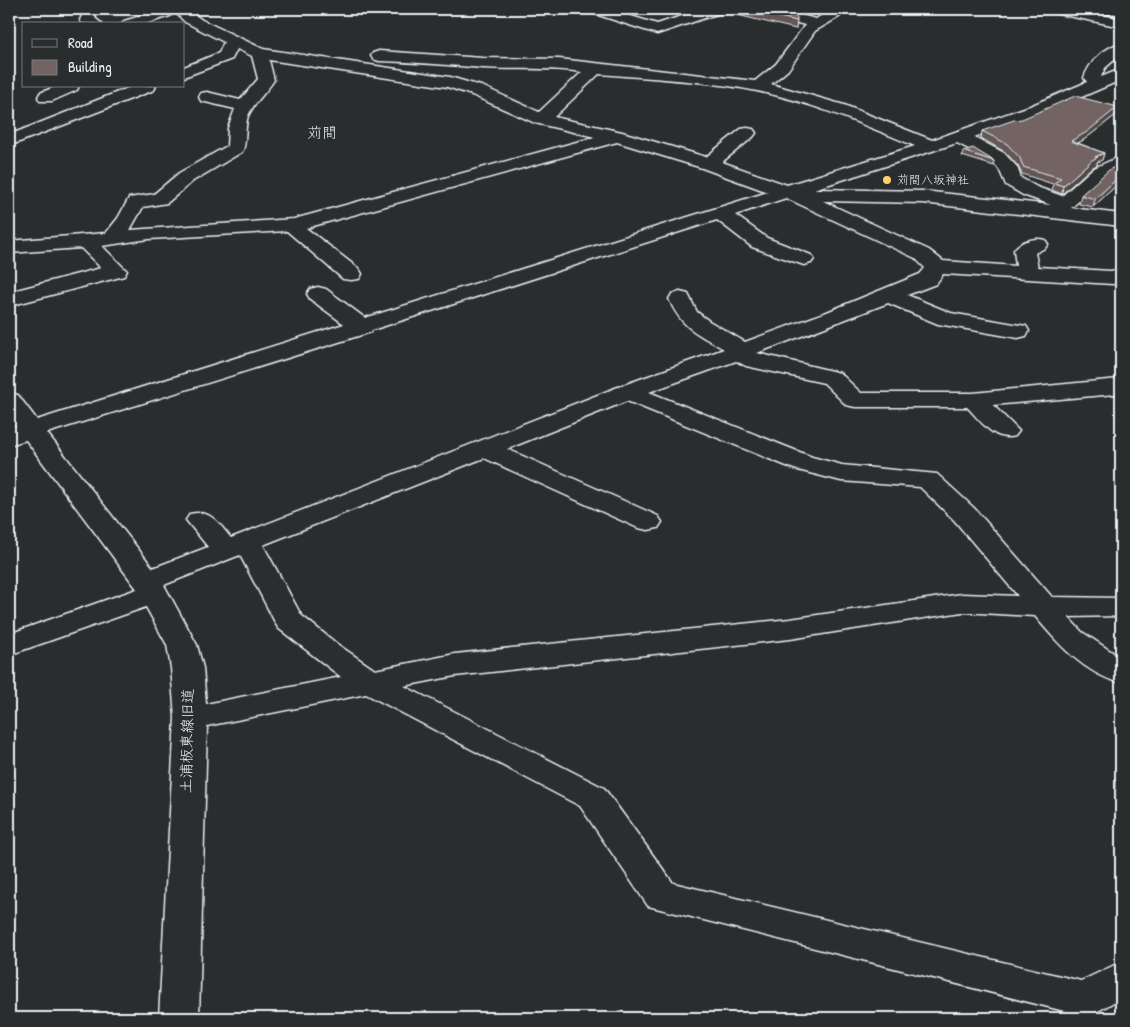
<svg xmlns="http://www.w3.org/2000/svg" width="1130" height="1027" viewBox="0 0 1130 1027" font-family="'Patrick Hand','Klee One',sans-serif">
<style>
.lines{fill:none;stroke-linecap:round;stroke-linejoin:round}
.minor-casing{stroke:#e8f1f8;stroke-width:3}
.minor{fill:#2a2d2e;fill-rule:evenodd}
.wall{fill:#635655;stroke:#e8f1f8}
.shaded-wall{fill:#504645;stroke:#e8f1f8}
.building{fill:#736463;stroke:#e8f1f8}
.poi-dot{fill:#ffd166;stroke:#2a2d2e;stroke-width:2}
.labels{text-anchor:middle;stroke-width:5;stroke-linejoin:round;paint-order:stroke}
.far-poi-label{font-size:12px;fill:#e8f1f8;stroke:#2a2d2e;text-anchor:start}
.far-quarter-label{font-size:15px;fill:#e8f1f8;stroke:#2a2d2e}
.street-label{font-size:15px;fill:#e8f1f8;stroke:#2a2d2e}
</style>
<rect width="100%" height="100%" fill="#2a2d2e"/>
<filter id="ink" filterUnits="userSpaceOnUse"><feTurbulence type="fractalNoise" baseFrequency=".02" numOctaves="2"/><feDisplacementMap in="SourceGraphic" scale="10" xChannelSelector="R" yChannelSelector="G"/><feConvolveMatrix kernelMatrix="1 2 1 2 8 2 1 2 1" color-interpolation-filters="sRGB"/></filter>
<g filter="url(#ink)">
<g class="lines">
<g class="minor-casing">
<path id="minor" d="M 83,9 L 98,9 L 99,11 L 95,18 L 102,24 L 82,23 L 80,20 L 84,11 Z
M 164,9 L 170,10 L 172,13 L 170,16 L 145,24 L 122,24 L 124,21 Z
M 172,9 L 187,9 L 202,20 L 263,49 L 450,77 L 484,87 L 539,112 L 582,72 C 549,67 516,70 483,68 C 448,65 414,62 379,61 L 373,59 L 371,56 L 373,53 L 379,51 L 483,58 L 559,59 L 755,81 L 776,64 L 805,25 L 756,12 L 754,9 L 777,9 L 816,19 L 831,9 L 845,9 L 839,17 L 815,31 L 788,70 L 771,84 L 844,105 L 932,140 L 1030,106 L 1087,82 L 1084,78 C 1089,62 1105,47 1121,43 L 1121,54 L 1105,68 L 1101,77 L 1121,69 L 1121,80 L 1042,114 L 974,137 L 1004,153 L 1017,167 L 1021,178 L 1037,187 L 1062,196 L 1092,169 L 1121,156 L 1121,168 L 1106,177 L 1071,208 L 1121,214 L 1121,226 L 923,203 L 823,201 L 929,250 L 943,261 L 1016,266 L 1014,250 C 1020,241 1035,237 1045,240 L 1048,244 L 1045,248 L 1035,253 L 1038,267 L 1111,271 L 1121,269 L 1121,282 L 1113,284 L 943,274 L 936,284 L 907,295 L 951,313 L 1026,326 L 1029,331 L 1026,336 L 1018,338 L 938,324 L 888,303 L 757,353 L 840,373 L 861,393 L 973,393 L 1119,379 L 1121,379 L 1121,395 L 1115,394 L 993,405 L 1019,431 L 1015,436 C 994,442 981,421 967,407 L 855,407 L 846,405 L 824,383 L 746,366 L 736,361 L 649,392 L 812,457 L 842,465 L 937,474 L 974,508 L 1052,597 L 1121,598 L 1121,616 L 1068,617 L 1082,632 L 1121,658 L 1121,683 C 1085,674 1058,644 1035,616 L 962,612 L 790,639 L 455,676 L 404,686 L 604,788 L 673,883 L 1081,981 L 1121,962 L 1121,998 L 1098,1011 L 1084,1016 L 648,906 L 580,806 L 366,694 L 207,726 L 199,1018 L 159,1018 L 175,718 L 171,668 L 167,645 L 146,607 L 9,655 L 9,634 L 137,589 L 26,440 L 9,445 L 9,429 L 16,426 L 9,416 L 9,393 L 18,395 L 37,420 L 344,324 L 310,299 L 307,294 L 310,289 L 318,287 L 326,289 L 365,318 L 768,192 L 702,168 L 617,142 L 306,228 L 359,269 L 362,274 L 359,279 L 351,280 L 343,279 L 287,231 L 149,239 L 102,246 L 127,271 L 124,276 L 9,306 L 9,292 L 101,268 L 81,248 L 9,253 L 9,241 L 106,233 L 118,218 L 129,198 L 154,194 L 179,173 L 227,146 L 228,128 L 235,109 L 201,101 L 199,97 L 201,93 L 207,92 L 240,100 L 258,79 L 252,56 L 237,49 L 232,59 L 184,77 L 184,67 L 219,53 L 224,42 L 185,22 ZM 269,60 L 447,87 L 472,95 L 535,123 L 595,137 L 294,219 L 130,230 L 143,207 L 167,203 L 193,181 L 242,152 C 247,145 244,127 248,116 C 254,102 266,93 274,80 ZM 599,74 C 650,78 708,81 757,91 C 812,102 864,125 915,146 L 787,185 L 722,162 L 753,137 L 756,133 L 753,129 L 747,128 L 741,129 L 706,157 L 622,132 L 554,117 ZM 957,143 L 992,161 L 999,169 L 1006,185 L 1023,195 L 1051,205 L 923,191 L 814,189 ZM 786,198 L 915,258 L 925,268 L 920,274 L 827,312 L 745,342 L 709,321 L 697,312 L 688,294 L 680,292 L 672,294 L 669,299 C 682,329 697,333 724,349 L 618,387 L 231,538 C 219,524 211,509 190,514 L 186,520 L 208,547 L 153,568 L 47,433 L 371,332 L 372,330 L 717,220 L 752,247 L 804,265 L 811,263 L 814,259 L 811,255 L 767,238 L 735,215 ZM 627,401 L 794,469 L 841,481 L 920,487 L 954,520 L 1018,596 L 962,594 L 790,619 L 455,654 L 375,670 L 337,644 L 301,615 L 263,545 L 484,458 L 638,528 L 648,530 L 658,528 L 662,522 L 658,516 L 507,449 ZM 240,555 L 278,628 L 341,677 L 206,704 L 203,668 L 197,645 L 164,585 Z
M 587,9 L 608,9 L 657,24 L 704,9 L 725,9 L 723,12 L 657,34 L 589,12 Z
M 1047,9 L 1074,9 L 1121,19 L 1121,27 L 1049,12 Z
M 57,86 L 79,86 L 77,90 L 52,101 L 40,101 L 38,97 L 40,93 Z
M 133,86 L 156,86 L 154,90 L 9,146 L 9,135 Z"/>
</g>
<use href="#minor" class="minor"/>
</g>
<path class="wall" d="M 738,9 L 766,9 L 797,21 L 796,29 L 737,15 Z
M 783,9 L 796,9 L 796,12 Z
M 1100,9 L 1121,9 L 1121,17 L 1099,12 Z
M 1117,114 L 1085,139 L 1078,143 L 1104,153 L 1102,160 L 1097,162 L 1097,165 L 1091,168 L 1062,194 L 1052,190 L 1053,184 L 1022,174 L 1018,166 L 1005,152 L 981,138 L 982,131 Z
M 963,151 L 994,161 L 994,166 L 962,156 Z
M 1121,163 L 1121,181 L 1093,207 L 1079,204 L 1081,195 Z"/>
<path class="shaded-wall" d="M 1118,107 L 1117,114 L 1085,139 L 1069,148 L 1071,141 Z
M 1104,153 L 1102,160 L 1097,162 L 1097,165 L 1091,168 L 1062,194 L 1063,186 L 1095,157 Z
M 1121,175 L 1121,181 L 1093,207 L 1095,199 Z"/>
<path class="building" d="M 744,9 L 766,9 L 797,17 L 797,21 Z
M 1075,96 L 1118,107 L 1087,132 L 1071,141 L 1104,153 L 1095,157 L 1098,157 L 1092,160 L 1063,186 L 1054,183 L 1061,178 L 1023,167 L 1020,158 L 1007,144 L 982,131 L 1014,120 L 1022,119 Z
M 973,148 L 994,161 L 963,151 Z
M 1121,163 L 1121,175 L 1095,199 L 1081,195 L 1109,170 Z"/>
</g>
<circle class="poi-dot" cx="887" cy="180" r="5"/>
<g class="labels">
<g class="far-poi-label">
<text x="897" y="184">苅間八坂神社</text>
</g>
<g class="far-quarter-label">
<text x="322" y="138">苅間</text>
</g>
<g class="street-label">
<text transform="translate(187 741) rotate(-89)" y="5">土浦板東線旧道</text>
</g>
</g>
<rect width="1130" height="1027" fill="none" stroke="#2a2d2e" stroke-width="30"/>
<rect x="15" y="15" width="1100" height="997" fill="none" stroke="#e8f1f8" stroke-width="2" filter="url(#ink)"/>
<rect x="22" y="22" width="162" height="65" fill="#2a2d2e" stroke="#767b7f"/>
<rect x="32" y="39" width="25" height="8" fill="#2a2d2e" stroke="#767b7f"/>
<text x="68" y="48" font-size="15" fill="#e8f1f8">Road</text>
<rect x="32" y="60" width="25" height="15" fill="#736463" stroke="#767b7f"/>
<text x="68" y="72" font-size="15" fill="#e8f1f8">Building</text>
</svg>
